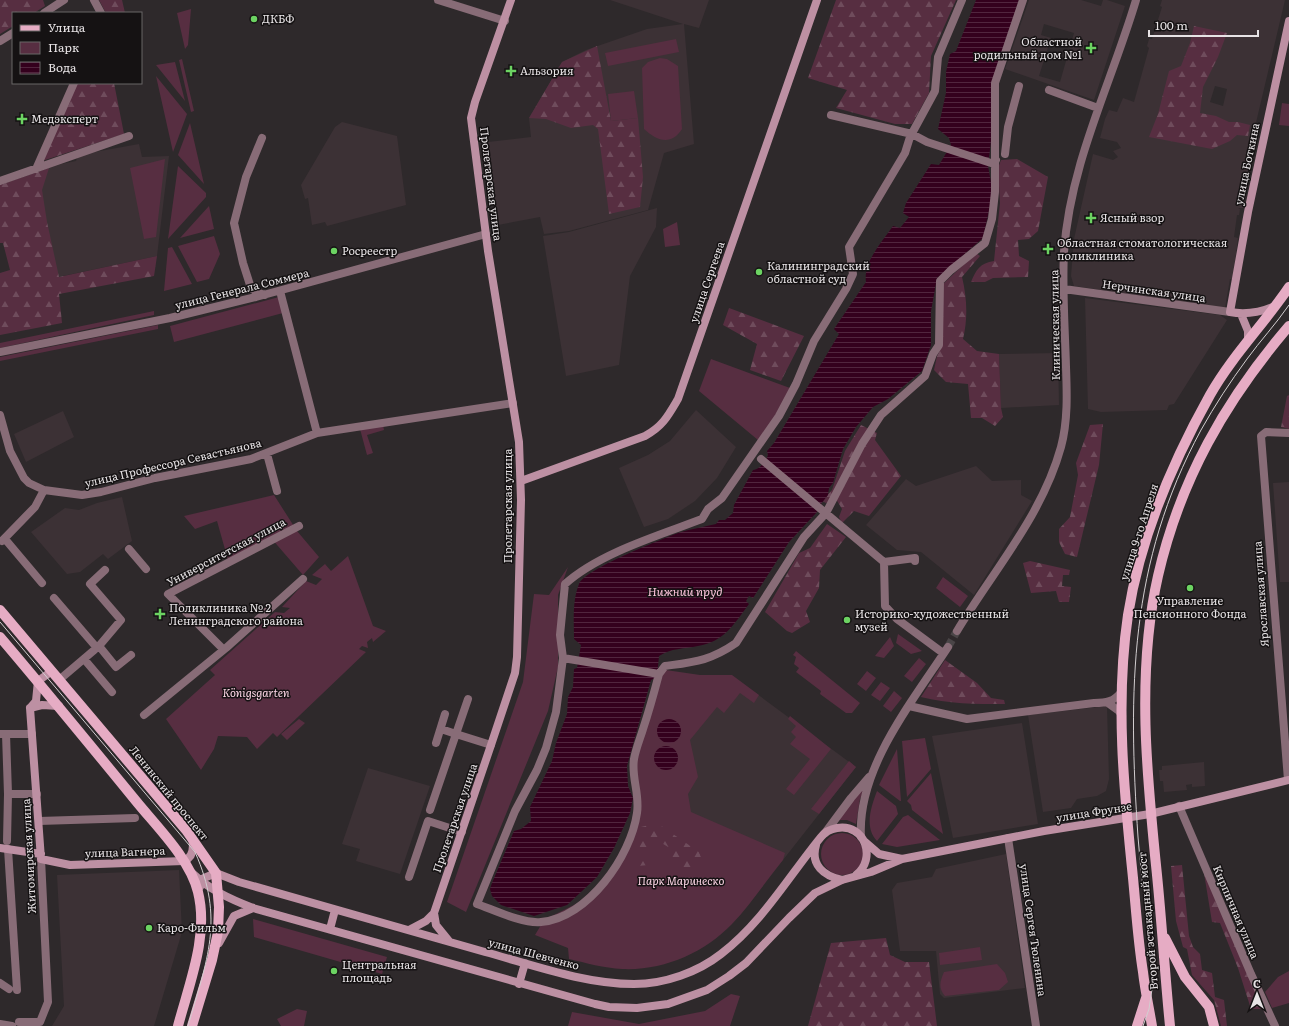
<svg xmlns="http://www.w3.org/2000/svg" width="1289" height="1026" viewBox="0 0 1289 1026" font-family="Literata,serif">
<style>
.built{fill:#3c3135;fill-rule:evenodd}
.green{fill:#572e41}
.forest{fill:url(#forest-firs)}
.water{fill:url(#water-rules)}
.lines{fill:none;stroke-linecap:round;stroke-linejoin:round}
.street-tunnel{stroke:#4a4547;stroke-width:8;stroke-dasharray:8 4;stroke-linecap:butt}
.street{stroke:#886c77;stroke-width:8}
.secondary{stroke:#bd90a3;stroke-width:8}
.primary{stroke:#e6acc4;stroke-width:10}
.tram{stroke:#d2ced0;stroke-width:1}
.poi-dot{fill:#6cd362;stroke:#151213;stroke-width:1.5}
.labels{text-anchor:middle;stroke-width:3;stroke-linejoin:round;paint-order:stroke}
.poi-label{font-size:11px;fill:#e7e3e5;stroke:#151213;text-anchor:start}
.street-label{font-size:11px;fill:#e7e3e5;stroke:#151213}
.park-label{font-size:11px;font-style:italic;fill:#fbd4e4;stroke:#151213}
.water-label{font-size:12px;font-style:italic;fill:#fbc2da;stroke:#151213}
</style>
<defs>
<pattern id="forest-firs" width="22" height="20" patternUnits="userSpaceOnUse"><rect width="22" height="20" fill="#572e41"/><path d="M5 1l3.5 6h-7zM16 11l3.5 6h-7z" fill="#6f4c5c"/></pattern>
<pattern id="water-rules" width="6" height="5" patternUnits="userSpaceOnUse"><rect width="6" height="5" fill="#34001d"/><path d="M0 2.5h6" fill="none" stroke="#51253e"/></pattern>
</defs>
<rect width="100%" height="100%" fill="#2e292b"/>
<path class="built" d="M 610,0 L 709,0 L 699,28 L 684,24 L 694,144 L 664,153 L 648,210 L 569,231 L 544,234 L 540,217 L 498,225 L 488,142 L 531,137 L 529,118 L 562,62 L 586,50 L 647,29 L 683,24 Z
M 1029,0 L 1081,0 L 1101,6 L 1103,0 L 1107,0 L 1125,6 L 1094,100 L 1005,69 ZM 1044,24 L 1074,33 L 1060,82 L 1039,76 L 1051,38 L 1041,35 Z
M 1162,0 L 1285,0 L 1250,148 L 1255,149 L 1250,173 L 1246,172 L 1243,192 L 1246,193 L 1244,208 L 1238,208 L 1240,209 L 1239,215 L 1237,215 L 1234,237 L 1238,238 L 1233,279 L 1230,279 L 1225,308 L 1074,286 L 1071,276 L 1074,239 L 1093,154 L 1113,160 L 1118,157 L 1113,151 L 1121,148 L 1117,142 L 1100,138 L 1105,119 L 1109,110 L 1117,112 L 1123,98 L 1134,102 L 1149,48 L 1147,46 L 1149,39 L 1152,39 L 1162,7 L 1160,6 ZM 1215,86 L 1227,89 L 1223,106 L 1210,102 Z
M 342,122 L 397,136 L 406,205 L 327,226 L 325,222 L 312,225 L 308,198 L 305,199 L 301,185 L 335,127 Z
M 139,144 L 142,157 L 169,156 L 157,256 L 58,277 L 15,243 L 0,243 L 0,185 L 61,164 L 76,161 L 78,155 Z
M 657,208 L 656,227 L 630,276 L 619,365 L 566,376 L 543,236 L 569,232 Z
M 1085,298 L 1220,315 L 1227,320 L 1174,404 L 1169,405 L 1167,410 L 1101,412 L 1088,409 Z
M 1058,353 L 1059,405 L 1001,408 L 999,354 Z
M 696,410 L 736,447 L 717,478 L 695,501 L 668,519 L 644,527 L 619,468 L 648,455 L 670,441 Z
M 63,411 L 74,437 L 26,462 L 14,434 Z
M 976,466 L 992,481 L 1021,480 L 1021,495 L 1032,501 L 974,595 L 921,552 L 897,550 L 866,525 L 906,479 L 916,486 Z
M 1289,482 L 1289,582 L 1280,582 L 1273,483 Z
M 122,497 L 132,541 L 108,559 L 103,554 L 80,572 L 67,574 L 31,532 L 65,508 L 79,510 L 97,503 Z
M 662,675 L 753,691 L 856,767 L 783,860 L 653,797 Z
M 1107,706 L 1109,779 L 1106,791 L 1097,796 L 1077,799 L 1071,808 L 1043,812 L 1028,715 Z
M 1022,723 L 1038,824 L 953,838 L 932,736 Z
M 1204,762 L 1205,786 L 1192,787 L 1192,784 L 1186,785 L 1187,790 L 1164,792 L 1163,781 L 1160,781 L 1159,770 L 1162,770 L 1162,766 Z
M 368,768 L 430,786 L 400,874 L 356,861 L 360,849 L 342,844 Z
M 1006,854 L 1025,988 L 944,998 L 940,994 L 936,951 L 900,951 L 892,890 L 897,883 L 932,877 L 936,869 Z
M 179,870 L 182,932 L 154,1026 L 52,1026 L 64,1006 L 57,875 Z"/>
<path class="green" d="M 191,9 L 188,45 L 185,49 L 177,13 Z
M 676,39 L 679,52 L 608,66 L 605,53 Z
M 660,58 L 667,59 L 678,66 L 682,129 C 671,146 657,141 644,129 L 642,68 L 648,62 Z
M 182,59 L 194,111 L 191,112 L 179,60 Z
M 175,62 L 185,101 L 156,65 Z
M 156,76 L 187,114 L 173,152 Z
M 634,91 L 638,118 L 611,121 L 608,94 Z
M 1282,103 L 1289,104 L 1289,126 L 1279,125 Z
M 190,123 L 204,184 L 178,155 Z
M 165,159 L 156,237 L 144,239 L 130,168 Z
M 178,166 L 206,193 L 206,197 L 168,239 Z
M 209,206 L 214,229 L 180,238 Z
M 677,222 L 680,245 L 665,247 L 663,229 Z
M 214,236 L 220,254 L 209,279 L 197,282 L 178,246 Z
M 172,247 L 192,284 L 164,291 L 168,248 Z
M 279,297 L 283,313 L 174,342 L 170,326 Z
M 154,311 L 154,315 L 0,348 L 0,343 Z
M 158,325 L 158,329 L 0,361 L 0,357 Z
M 711,359 L 790,388 L 777,414 L 758,440 L 699,391 Z
M 383,425 L 384,430 L 367,435 L 373,453 L 367,455 L 360,429 Z
M 274,495 L 297,531 L 319,557 L 303,575 L 271,538 L 228,560 L 217,521 L 195,529 L 184,516 Z
M 348,556 L 373,626 L 386,631 L 373,642 L 372,638 L 367,642 L 368,648 L 362,646 L 359,649 L 366,652 L 277,737 L 273,733 L 257,749 L 247,737 L 218,736 L 214,749 L 201,770 L 166,719 L 215,675 L 210,670 L 275,612 L 284,613 L 290,608 L 282,607 L 306,581 L 316,585 L 322,579 L 312,575 L 325,564 L 331,571 Z
M 568,567 L 558,595 L 558,667 L 548,711 L 466,912 L 447,902 L 523,682 L 534,594 L 549,595 Z
M 943,577 L 968,596 L 960,607 L 936,588 Z
M 898,634 L 922,651 L 911,654 L 896,643 Z
M 890,637 L 894,646 L 884,658 L 875,656 Z
M 796,651 L 860,703 L 852,713 L 846,713 L 820,694 L 821,691 L 796,672 L 799,668 L 794,664 L 796,657 L 793,655 Z
M 919,658 L 926,664 L 912,682 L 904,676 Z
M 659,669 L 700,675 L 732,675 L 759,695 L 754,703 L 740,693 L 724,713 L 717,707 L 690,740 L 698,777 L 688,794 L 691,812 L 785,853 L 783,860 C 766,881 750,905 732,924 C 704,953 663,971 622,969 C 604,968 586,963 569,959 L 568,948 L 535,935 L 544,920 L 578,903 L 595,888 L 611,870 L 632,828 L 636,801 L 631,762 Z
M 867,671 L 876,678 L 866,691 L 857,684 Z
M 881,682 L 890,688 L 880,701 L 871,695 Z
M 894,691 L 902,698 L 891,712 L 883,706 Z
M 790,716 L 831,749 L 794,795 L 786,789 L 810,759 L 790,744 L 796,737 L 791,732 L 796,726 L 788,719 Z
M 299,719 L 305,723 L 287,740 L 281,734 Z
M 925,738 L 931,769 L 907,797 L 902,741 Z
M 897,749 L 901,801 L 900,801 L 879,785 Z
M 849,761 L 856,767 L 819,814 L 811,809 Z
M 931,773 L 943,834 L 912,810 L 911,805 L 907,801 Z
M 867,783 L 860,799 L 856,824 L 847,820 L 836,820 Z
M 877,791 L 896,806 L 898,814 L 877,841 C 864,827 871,807 877,791 Z
M 908,815 L 940,840 L 897,847 L 882,844 L 903,817 Z
M821 854a21 21 0 1 1 42 0a21 21 0 1 1-42 0Z
M 253,919 L 387,957 L 382,974 L 254,937 Z
M 980,947 L 982,960 L 940,965 L 939,953 Z
M 997,964 L 1005,973 L 1008,982 L 999,990 L 945,996 C 938,988 940,981 944,972 Z
M 1289,971 L 1289,1003 L 1272,1008 L 1265,992 L 1278,977 Z
M 731,994 L 740,996 L 730,1026 L 568,1026 L 572,1012 L 639,1024 L 705,1011 Z
M 297,1009 L 307,1011 L 304,1026 L 281,1026 L 277,1019 Z"/>
<path class="forest" d="M 0,0 L 43,0 L 45,6 L 34,13 L 13,13 L 13,26 L 0,34 Z
M 99,0 L 122,0 L 125,13 L 106,13 Z
M 836,0 L 956,0 L 931,56 L 929,93 L 912,124 L 895,124 L 836,108 L 847,90 L 808,78 Z
M 1194,26 L 1227,33 L 1218,57 L 1203,87 L 1200,113 L 1216,116 L 1229,122 L 1238,122 L 1250,125 L 1248,136 L 1237,135 L 1230,141 L 1212,149 L 1149,137 L 1158,114 L 1169,71 L 1181,66 L 1190,43 Z
M 597,46 L 611,121 L 638,118 L 643,177 L 640,207 L 609,214 L 598,129 L 593,125 L 571,128 L 546,119 L 529,118 L 562,62 Z
M 76,83 L 114,83 L 124,134 L 39,162 Z
M 1017,159 L 1048,177 L 1038,231 L 1029,239 L 1018,240 L 1019,256 L 1029,261 L 1028,277 L 993,278 L 985,282 L 971,282 C 976,270 980,263 994,261 L 1000,203 L 998,168 L 1001,160 Z
M 49,168 L 42,190 L 47,222 L 59,277 L 157,256 L 154,276 L 59,294 L 62,323 L 0,335 L 0,273 L 10,270 L 3,243 L 0,243 L 0,185 Z
M 976,253 L 980,256 L 962,277 C 967,298 968,318 963,339 L 977,351 L 999,354 L 1001,408 L 1003,417 L 995,426 L 982,418 L 971,418 L 968,384 L 946,382 L 934,370 L 937,356 L 942,346 L 943,284 Z
M 729,308 L 804,336 L 781,381 L 750,370 L 757,344 L 723,325 Z
M 1289,395 L 1289,429 L 1281,427 L 1287,396 Z
M 1103,424 L 1099,465 L 1077,557 L 1065,554 L 1059,542 L 1059,529 L 1070,517 L 1078,475 L 1076,463 L 1090,425 Z
M 861,425 L 877,433 L 875,440 L 901,476 L 869,516 L 854,511 L 842,523 L 839,517 L 842,509 L 836,499 L 826,503 L 822,501 L 832,490 L 845,451 Z
M 827,524 L 846,537 L 820,570 L 819,588 L 806,611 L 810,622 L 792,633 L 787,631 L 765,612 L 799,553 L 810,548 Z
M 1030,561 L 1070,570 L 1069,575 L 1063,575 L 1062,586 L 1071,587 L 1069,602 L 1059,602 L 1056,591 L 1031,593 L 1023,563 Z
M 945,660 L 977,683 L 991,698 L 1004,700 L 1005,704 C 976,704 948,704 921,697 Z
M 657,823 L 699,852 L 703,863 L 696,869 L 689,877 L 680,863 L 669,859 L 673,850 L 660,842 L 650,851 L 648,865 L 638,866 L 641,827 Z
M 1182,865 L 1189,936 L 1193,947 L 1200,954 L 1202,970 L 1212,973 L 1215,997 L 1224,1000 L 1227,1026 L 1221,1026 L 1214,1000 L 1192,975 L 1187,949 L 1183,947 L 1176,921 L 1171,866 Z
M 1203,867 L 1263,1009 L 1251,1009 L 1238,968 L 1220,923 L 1212,922 Z
M 886,938 L 890,955 L 905,962 L 929,962 L 937,1026 L 808,1026 L 831,943 Z"/>
<path class="water" d="M 976,0 L 1019,0 L 991,85 L 991,141 L 988,166 L 993,193 L 983,238 L 937,278 L 931,311 L 931,345 L 922,371 L 888,399 L 873,407 L 856,427 L 843,449 L 833,483 L 829,488 L 828,495 L 817,509 L 817,512 L 789,542 L 753,598 L 749,596 L 746,601 L 749,604 C 735,623 724,642 698,646 C 684,649 671,648 659,656 L 657,677 L 651,680 L 627,766 L 628,786 L 633,798 L 630,813 L 614,848 L 597,877 L 567,905 L 534,916 L 501,905 L 492,896 L 490,889 L 492,883 L 514,831 L 521,829 L 531,821 L 530,807 L 552,761 L 556,743 L 567,714 L 568,697 L 573,687 L 574,669 L 577,668 L 581,645 L 574,639 C 574,622 572,601 579,584 C 585,569 660,540 678,533 C 690,529 704,527 716,524 L 719,520 L 725,520 L 733,513 L 734,505 L 753,470 C 760,469 766,461 768,455 L 767,451 L 774,443 L 839,334 L 834,329 L 866,282 C 863,262 882,242 893,226 L 900,228 L 909,217 L 903,213 L 906,203 L 931,164 L 939,165 L 951,145 L 949,138 L 938,129 L 946,93 L 946,72 L 950,54 L 956,51 Z
M657 731a12 12 0 1 1 24 0a12 12 0 1 1-24 0Z
M654 758a12 12 0 1 1 24 0a12 12 0 1 1-24 0Z"/>
<g class="lines">
<path class="street-tunnel" d="M 948,647 L 957,631"/>
<path class="street" d="M 94,0 L 101,13
M 438,0 L 505,21
M 962,0 L 938,57 L 935,91 L 910,137 L 905,153 L 849,247 L 853,274 L 846,289 L 814,341 L 796,384 L 779,416 L 722,498 L 708,509 L 702,519 C 660,535 599,553 565,584 L 560,635 L 563,658 L 556,712 L 546,748 L 537,770 L 515,811 L 477,904 C 494,910 523,924 541,922 C 588,918 631,856 637,813 C 640,794 631,777 634,759 C 636,748 640,739 643,729 C 649,711 654,693 659,674 L 665,666 C 694,662 710,661 736,643 L 804,537 L 826,513 L 862,444 L 881,415 L 925,376 L 933,354 L 939,345 L 940,281 L 951,270 L 985,243 L 992,219 L 995,192 L 995,83 L 1023,0
M 44,13 L 64,0
M 0,41 L 13,33
M 1049,90 L 1098,108
M 831,115 L 912,134 L 927,142 L 994,164 L 996,160
M 262,138 L 246,177 L 234,223 L 243,263 L 251,288 L 256,292 L 265,295
M 1005,154 L 1008,127 L 1019,86
M 36,169 L 74,83
M 0,181 L 129,136
M 1064,289 L 1230,312
M 280,291 L 317,433
M 0,352 L 170,318 L 256,297 L 486,234
M 0,415 L 10,451 L 24,478 L 29,483 L 44,490 L 82,495 L 101,492 L 155,478 L 251,459 L 317,433 L 513,403
M 267,454 L 277,491
M 761,459 L 884,562
M 5,539 L 42,583
M 2,541 L 35,507 L 44,490
M 129,549 L 146,569
M 915,561 L 915,558 L 884,562 L 885,606 L 897,619 L 943,653
M 54,598 L 97,648
M 957,631 C 993,571 1042,516 1061,447 C 1068,421 1067,393 1066,367 C 1065,329 1062,290 1064,252 C 1070,163 1111,84 1136,0
M 99,646 L 116,667 L 131,655
M 223,649 L 168,594 L 299,526
M 563,658 L 659,674
M 84,659 L 112,692
M 59,680 L 99,646 L 121,620 L 90,584 L 105,570
M 468,699 L 456,734 L 491,745
M 1108,703 L 1119,711 L 1122,716
M 909,706 L 967,719 L 1094,703 C 1106,703 1114,702 1122,691
M 144,715 L 226,648 L 303,579
M 0,734 L 32,734
M 6,734 L 8,794 L 37,794
M 436,743 L 445,714
M 1288,780 L 1261,436 L 1266,432 L 1289,433
M 1179,806 L 1251,974 L 1275,1026
M 430,810 L 456,734 L 441,729
M 39,821 L 135,818
M 825,833 L 851,798 L 869,777
M 861,837 C 857,769 912,702 948,647
M 1008,838 L 1036,1026
M 7,841 L 8,794
M 8,849 L 17,990
M 409,877 L 428,821 L 462,832
M 0,983 L 9,989
M 19,1022 L 40,1022 L 48,1002 L 41,859
M 0,1024 L 12,1026"/>
<path class="secondary" d="M 1275,306 C 1259,313 1246,315 1230,312 L 1248,212 L 1289,21
M 1241,314 L 1248,331 L 1248,341
M 521,481 L 645,436 C 663,426 668,416 678,399 L 817,0
M 52,671 L 38,681 L 36,701 L 30,708 L 41,859 L 70,865 L 184,861 C 193,857 194,848 192,839
M 30,708 L 42,705 L 59,706
M 864,841 L 879,854 L 902,859
M 816,845 C 810,865 824,876 842,880
M 0,848 L 41,854
M 192,873 C 210,890 230,899 253,908 L 595,1004 L 609,1007 L 637,1008 L 668,1004 L 707,990 L 729,976 L 746,963 L 789,918 L 815,893 L 842,880 L 871,872 L 902,859 L 1044,831 L 1150,814 L 1289,780
M 200,887 L 204,878 L 216,873 L 239,882 C 321,906 403,929 485,952 C 533,965 584,984 634,984 C 665,984 698,972 721,954 C 762,923 789,876 821,837 C 825,832 831,829 837,828 C 865,823 877,859 856,875
M 434,913 L 436,925 L 449,941
M 330,929 L 335,910
M 409,930 L 426,921 L 434,913 L 491,745 L 515,673 L 517,657 L 521,500 L 519,442 L 488,251 L 471,118 L 475,102 L 511,0
M 219,943 L 234,916 L 253,908
M 519,984 L 525,963"/>
<path class="primary" d="M 0,610 L 186,830 L 216,873 L 219,907 L 218,932 L 212,960 L 192,1026
M 0,637 C 46,691 91,746 136,801 C 157,827 190,859 198,892 C 209,936 189,984 178,1026
M 1165,938 L 1185,977 L 1209,1007 L 1214,1026
M 1137,1026 L 1146,998
M 1152,1026 C 1149,1008 1145,990 1143,972 C 1138,941 1136,909 1133,878 C 1124,791 1115,702 1128,615 C 1140,538 1172,463 1210,395 C 1232,356 1264,324 1289,287
M 1170,1026 C 1165,976 1162,925 1157,875 C 1147,778 1136,672 1158,576 C 1180,480 1225,401 1289,326"/>
<path class="tram" d="M 0,622 L 195,852 C 225,919 207,960 188,1026
M 1143,1026 L 1149,1009 L 1152,989 C 1150,938 1142,887 1138,837 C 1128,690 1129,563 1201,430 C 1215,405 1230,382 1247,359 C 1260,341 1276,324 1289,305"/>
</g>
<g class="poi-dot">
<circle cx="254" cy="19" r="4"/>
<path d="M1089 42h4v4h4v4h-4v4h-4v-4h-4v-4h4z"/>
<path d="M509 65h4v4h4v4h-4v4h-4v-4h-4v-4h4z"/>
<path d="M20 113h4v4h4v4h-4v4h-4v-4h-4v-4h4z"/>
<path d="M1089 212h4v4h4v4h-4v4h-4v-4h-4v-4h4z"/>
<path d="M1046 243h4v4h4v4h-4v4h-4v-4h-4v-4h4z"/>
<circle cx="334" cy="251" r="4"/>
<circle cx="759" cy="272" r="4"/>
<circle cx="1190" cy="588" r="4"/>
<path d="M158 608h4v4h4v4h-4v4h-4v-4h-4v-4h4z"/>
<circle cx="847" cy="620" r="4"/>
<circle cx="149" cy="928" r="4"/>
<circle cx="334" cy="971" r="4"/>
</g>
<g class="labels">
<g class="poi-label">
<text x="262" y="23">ДКБФ</text>
<text x="1082" y="46" text-anchor="end">Областной<tspan x="1082" dy="13">родильный дом №1</tspan></text>
<text x="520" y="75">Альзория</text>
<text x="31" y="123">Медэксперт</text>
<text x="1100" y="222">Ясный взор</text>
<text x="1057" y="247">Областная стоматологическая<tspan x="1057" dy="13">поликлиника</tspan></text>
<text x="342" y="255">Росрeeстр</text>
<text x="767" y="270">Калининградский<tspan x="767" dy="13">областной суд</tspan></text>
<text x="1190" y="605" text-anchor="middle">Управление<tspan x="1190" dy="13">Пенсионного Фонда</tspan></text>
<text x="169" y="612">Поликлиника № 2<tspan x="169" dy="13">Ленинградского района</tspan></text>
<text x="855" y="618">Историко-художественный<tspan x="855" dy="13">музей</tspan></text>
<text x="157" y="932">Каро-Фильм</text>
<text x="342" y="969">Центральная<tspan x="342" dy="13">площадь</tspan></text>
</g>
<g class="street-label">
<text transform="translate(1247 164) rotate(-78)" y="4">улица Боткина</text>
<text transform="translate(491 184) rotate(83)" y="4">Пролетарская улица</text>
<text transform="translate(707 282) rotate(-71)" y="4">улица Сергеева</text>
<text transform="translate(242 289) rotate(-14)" y="4">улица Генерала Соммера</text>
<text transform="translate(1154 291) rotate(8)" y="4">Нерчинская улица</text>
<text transform="translate(1055 325) rotate(-91)" y="4">Клиническая улица</text>
<text transform="translate(173 463) rotate(-13)" y="4">улица Профессора Севастьянова</text>
<text transform="translate(508 506) rotate(-90)" y="4">Пролетарская улица</text>
<text transform="translate(1139 532) rotate(-72)" y="4">улица 9-го Апреля</text>
<text transform="translate(226 552) rotate(-28)" y="4">Университетская улица</text>
<text transform="translate(1261 594) rotate(-94)" y="4">Ярославская улица</text>
<text transform="translate(169 793) rotate(51)" y="4">Ленинский проспект</text>
<text transform="translate(1094 812) rotate(-9)" y="4">улица Фрунзе</text>
<text transform="translate(455 818) rotate(-71)" y="4">Пролетарская улица</text>
<text transform="translate(125 852) rotate(-2)" y="4">улица Вагнера</text>
<text transform="translate(29 856) rotate(-93)" y="4">Житомирская улица</text>
<text transform="translate(1236 912) rotate(67)" y="4">Кирпичная улица</text>
<text transform="translate(1148 921) rotate(-95)" y="4">Второй эстакадный мост</text>
<text transform="translate(1033 930) rotate(82)" y="4">улица Сергея Тюленина</text>
<text transform="translate(534 954) rotate(15)" y="4">улица Шевченко</text>
</g>
<g class="park-label">
<text x="256" y="697">Königsgarten</text>
<text x="681" y="885">Парк Маринеско</text>
</g>
<g class="water-label">
<text x="685" y="596">Нижний пруд</text>
</g>
</g>
<rect x="12" y="12" width="130" height="72" fill="#151213" stroke="#696667"/>
<rect x="20" y="25" width="20" height="6" fill="#e6acc4" stroke="#696667"/>
<text x="48" y="32" font-size="12" fill="#e7e3e5">Улица</text>
<rect x="20" y="42" width="20" height="12" fill="#572e41" stroke="#696667"/>
<text x="48" y="52" font-size="12" fill="#e7e3e5">Парк</text>
<rect x="20" y="62" width="20" height="12" fill="url(#water-rules)" stroke="#696667"/>
<text x="48" y="72" font-size="12" fill="#e7e3e5">Вода</text>
<g transform="translate(1257 994)" stroke="#151213" stroke-width="3" paint-order="stroke">
<path d="M0-3L7 15L0 10L-7 15Z" fill="#e7e3e5"/>
<text y="-6" font-size="11" font-weight="bold" text-anchor="middle" fill="#e7e3e5">С</text>
</g>
<path d="M1149 30v6h109v-6" fill="none" stroke="#e7e3e5" stroke-width="2"/>
<text x="1155" y="30" font-size="12" fill="#e7e3e5" stroke="#151213" stroke-width="3" paint-order="stroke">100 m</text>
</svg>
